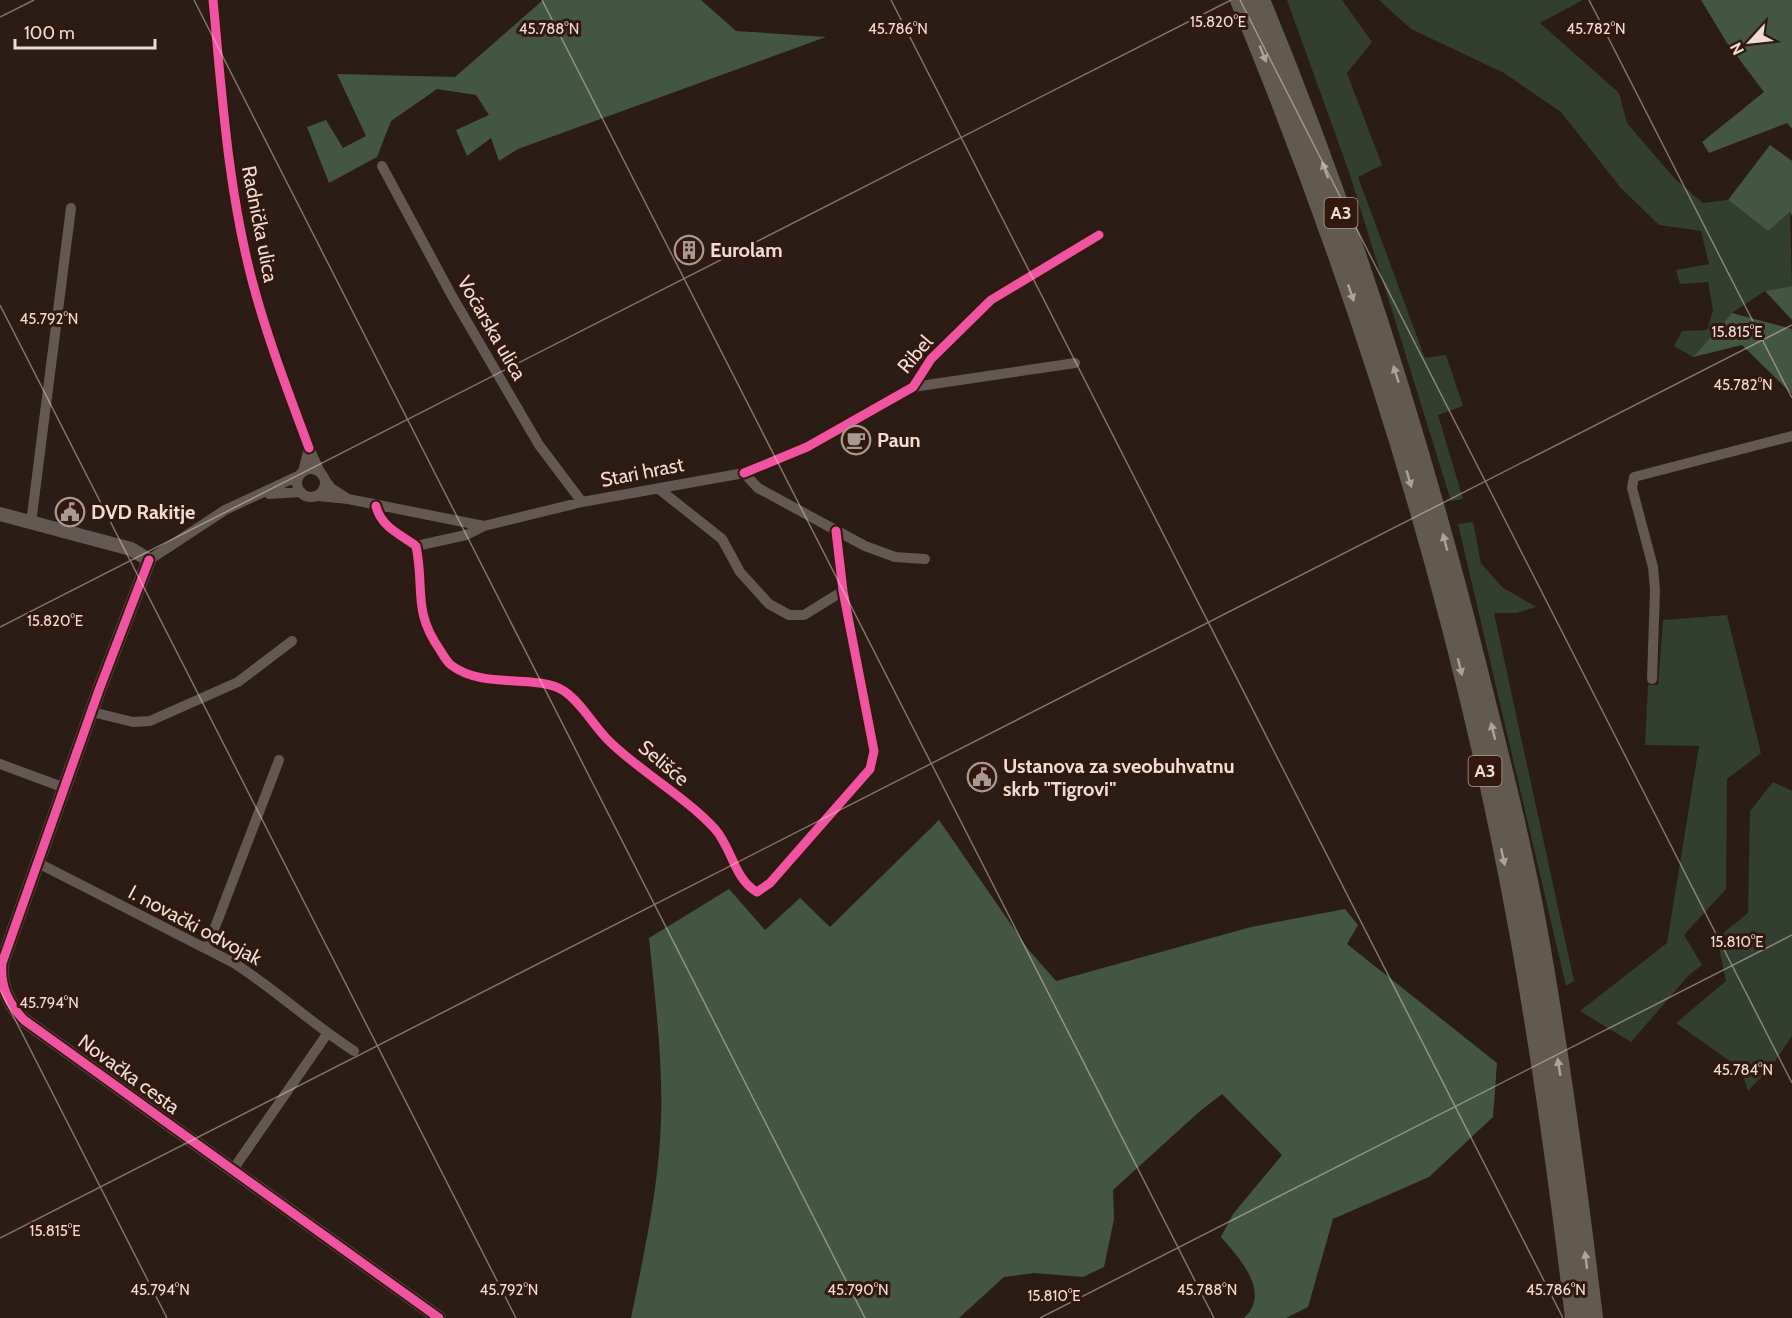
<svg xmlns="http://www.w3.org/2000/svg" width="1792" height="1318" viewBox="0 0 1792 1318" font-family="Cabin,sans-serif">
<style>
.green{fill:#323e30}
.forest{fill:#435641}
.lines{fill:none;stroke-linecap:round;stroke-linejoin:round}
.minor{stroke:#645853;stroke-width:10}
.tertiary{stroke:#645853;stroke-width:14}
.motorway{stroke:#625a4f;stroke-width:20}
.cycleway-casing{stroke:#33180d;stroke-width:13}
.cycleway{stroke:#f153a3;stroke-width:9}
.oneway{fill:#b0a298}
.ticks{fill:none;stroke:#efdcd4;stroke-width:1.5;stroke-opacity:0.45}
.labels{text-anchor:middle;stroke-width:6;stroke-linejoin:round;paint-order:stroke}
.shield{fill:#33180d;stroke:#b7a198;stroke-width:1.5}
.shield-label{font-size:18px;font-weight:bold;fill:#efdcd4}
.street-label{font-size:20px;fill:#efdcd4;stroke:#33180d}
.poi-label{font-size:20px;font-weight:bold;fill:#efdcd4;stroke:#33180d;text-anchor:start}
.ticks-label{font-size:15px;text-anchor:middle;fill:#efdcd4;stroke:#33180d;stroke-width:6;stroke-linejoin:round;paint-order:stroke}
</style>
<rect width="100%" height="100%" fill="#2b1c15"/>
<path class="green" d="M 1287,0 L 1342,0 L 1372,42 L 1347,73 L 1382,165 L 1358,177 L 1425,358 L 1446,355 L 1463,406 L 1438,415 L 1463,499 L 1451,501 L 1349,172 Z
M 1379,0 L 1583,0 L 1540,23 L 1619,93 L 1627,123 L 1675,179 L 1703,203 L 1728,200 L 1768,231 L 1790,212 L 1792,286 L 1765,291 L 1732,313 L 1693,357 L 1674,346 L 1682,331 L 1707,330 L 1713,310 L 1708,282 L 1680,284 L 1676,270 L 1709,264 L 1701,231 L 1659,225 L 1620,187 L 1561,112 L 1504,73 L 1411,29 Z
M 1473,522 L 1481,563 L 1502,587 L 1536,607 L 1516,613 L 1494,613 L 1574,981 L 1566,986 L 1458,524 Z
M 1727,615 L 1761,753 L 1727,779 L 1726,889 L 1684,935 L 1702,965 L 1689,975 L 1631,1042 L 1580,1011 L 1667,943 L 1699,746 L 1645,745 L 1648,685 L 1658,685 L 1663,620 Z
M 1773,782 L 1792,791 L 1792,1036 L 1771,1067 L 1748,1091 L 1741,1069 L 1676,1023 L 1726,981 L 1717,938 L 1748,913 L 1750,811 Z"/>
<path class="forest" d="M 543,0 L 701,0 L 736,31 L 826,37 L 518,149 L 499,161 L 491,138 L 467,156 L 456,130 L 489,115 L 476,95 L 437,89 L 391,121 L 377,157 L 329,183 L 307,127 L 326,120 L 343,148 L 366,136 L 337,74 L 455,77 Z
M 1701,0 L 1792,0 L 1792,129 L 1787,123 L 1709,153 L 1702,142 L 1764,92 L 1727,43 Z
M 1770,145 L 1792,161 L 1792,216 L 1790,212 L 1768,231 L 1728,200 Z
M 1792,286 L 1792,320 L 1765,291 Z
M 1732,313 L 1792,329 L 1792,394 L 1742,345 L 1693,357 Z
M 939,820 L 1028,949 L 1056,981 L 1251,927 L 1345,909 L 1358,925 L 1347,944 L 1497,1063 L 1493,1117 L 1429,1177 L 1333,1219 L 1308,1307 L 1286,1318 L 1244,1318 C 1272,1292 1239,1258 1221,1237 L 1233,1214 L 1282,1155 L 1222,1094 L 1199,1112 L 1113,1190 L 1114,1219 L 1104,1267 L 1083,1277 L 1034,1273 L 1004,1277 L 959,1318 L 631,1318 C 644,1253 659,1187 661,1120 C 663,1060 655,998 649,938 L 729,889 L 765,930 L 800,898 L 830,927 Z"/>
<g class="lines">
<path class="minor" d="M 213,0 C 222,95 228,191 253,284 C 268,340 289,394 309,448
M 382,166 L 452,296 L 539,445 L 582,502
M 913,387 L 1075,363
M297 483a14 14 0 1 1 28 0a14 14 0 1 1-28 0Z
M 303,472 L 309,448 L 320,472
M 744,473 L 807,447 L 913,387 L 931,359 L 991,300 L 1099,235
M 659,489 L 722,539 L 740,572 L 769,604 L 789,615 L 804,615 L 843,591
M 269,494 L 301,492
M 318,496 L 348,499 L 331,488 L 325,480
M 348,499 L 484,526 L 582,502 L 744,473 L 758,488 L 865,546 L 895,557 L 925,559
M 376,506 C 381,527 400,534 416,546 C 425,589 412,610 440,650 C 443,655 447,662 451,665 C 483,690 537,673 564,691 C 582,703 594,727 610,742 C 641,772 687,798 715,829 C 732,848 734,879 757,892 L 770,883 L 870,769 L 874,751 L 843,591 L 836,531
M 31,523 L 71,208
M 416,546 L 466,535 L 484,526
M 149,560 L 225,510 L 300,475
M 1652,679 L 1655,590 L 1653,567 L 1632,488 L 1634,477 L 1792,436
M 92,712 L 133,722 L 150,721 L 238,682 L 292,641
M 0,764 L 65,788
M 40,864 L 234,963 C 276,990 312,1024 354,1051
M 207,948 L 279,760
M 232,1171 L 327,1034"/>
<path class="tertiary" d="M 0,514 L 131,549 L 149,560 L 99,690 L 2,963 C 0,986 8,1003 24,1020 L 439,1318"/>
<path class="motorway" d="M 1240,0 C 1364,299 1461,613 1519,931 C 1542,1059 1560,1189 1575,1318
M 1260,0 C 1350,217 1421,442 1478,671 C 1500,759 1523,848 1539,938 C 1561,1064 1578,1191 1593,1318"/>
<g class="cycleway-casing">
<path id="cycleway" d="M 213,0 C 222,95 228,191 253,284 C 268,340 289,394 309,448
M 744,473 L 807,447 L 913,387 L 931,359 L 991,300 L 1099,235
M 376,506 C 381,527 400,534 416,546 C 425,589 412,610 440,650 C 443,655 447,662 451,665 C 483,690 537,673 564,691 C 582,703 594,727 610,742 C 641,772 687,798 715,829 C 732,848 734,879 757,892 L 770,883 L 870,769 L 874,751 L 843,591 L 836,531
M 149,560 L 99,690 L 2,963 C 0,986 8,1003 24,1020 L 439,1318"/>
</g>
<use href="#cycleway" class="cycleway"/>
</g>
<defs><path id="oneway-solid" d="M-6-.8H1V-3.2L6.5 0L1 3.2V.8H-6Z" transform="scale(1.5)"/></defs>
<g class="oneway">
<use href="#oneway-solid" transform="translate(1263 54) rotate(68)"/>
<use href="#oneway-solid" transform="translate(1325 170) rotate(-110)"/>
<use href="#oneway-solid" transform="translate(1351 293) rotate(71)"/>
<use href="#oneway-solid" transform="translate(1396 374) rotate(-108)"/>
<use href="#oneway-solid" transform="translate(1409 479) rotate(74)"/>
<use href="#oneway-solid" transform="translate(1445 542) rotate(-105)"/>
<use href="#oneway-solid" transform="translate(1460 667) rotate(76)"/>
<use href="#oneway-solid" transform="translate(1493 731) rotate(-104)"/>
<use href="#oneway-solid" transform="translate(1503 857) rotate(78)"/>
<use href="#oneway-solid" transform="translate(1559 1067) rotate(-99)"/>
<use href="#oneway-solid" transform="translate(1586 1260) rotate(-97)"/>
</g>
<path class="ticks" d="M 194,0 L 865,1318M 542,0 L 1214,1318M 891,0 L 1563,1318M 1240,0 L 1792,1083M 1589,0 L 1792,398M 0,17 L 34,0M 0,305 L 516,1318M 0,627 L 1231,0M 0,990 L 167,1318M 0,1238 L 1792,325M 1040,1318 L 1792,935"/>
<defs>
<g id="building-ring" transform="scale(1.5)"><circle r="9.5" fill="#33180d" stroke="#aa9991" stroke-width="1.5"/><path d="M-4-6H4V6H1V3H-1V6H-4ZM-2.5-4.3h1.7v1.8h-1.7ZM.8-4.3h1.7v1.8H.8ZM-2.5-1h1.7V.8h-1.7ZM.8-1h1.7V.8H.8Z" fill="#aa9991"/></g>
<g id="cafe-ring" transform="scale(1.5)"><circle r="9.5" fill="#33180d" stroke="#aa9991" stroke-width="1.5"/><path d="M-5.5-4.5H6V0H3Q3 3.5 0 3.5H-2.5Q-5.5 3.5-5.5 0ZM3-3.2v2h1.7v-2ZM-6 4.5H4V6H-6Z" fill="#aa9991"/></g>
<g id="civic-ring" transform="scale(1.5)"><circle r="9.5" fill="#33180d" stroke="#aa9991" stroke-width="1.5"/><path d="M-.6-6.5H3V-4.5H.6V-3L4-1V1h2V6H-6V1h2V-1L-.6-3ZM-1.2 2.5V6h2.4V2.5Z" fill="#aa9991"/></g>
</defs>
<g fill-rule="evenodd">
<use href="#building-ring" x="689" y="250"/>
<use href="#cafe-ring" x="856" y="440"/>
<use href="#civic-ring" x="70" y="512"/>
<use href="#civic-ring" x="982" y="777"/>
</g>
<g class="labels">
<g class="shield">
<rect x="1324.5" y="198" width="33" height="30" rx="4.5"/>
<rect x="1468.5" y="756" width="33" height="30" rx="4.5"/>
</g>
<g class="shield-label">
<text x="1341" y="219">A3</text>
<text x="1485" y="777">A3</text>
</g>
<g class="street-label">
<text transform="translate(260 224) rotate(79)" y="7">Radnička ulica</text>
<text transform="translate(492 328) rotate(60)" y="7">Voćarska ulica</text>
<text transform="translate(915 354) rotate(-50)" y="7">Ribel</text>
<text transform="translate(642 472) rotate(-11)" y="7">Stari hrast</text>
<text transform="translate(664 763) rotate(40)" y="7">Selišće</text>
<text transform="translate(195 925) rotate(28)" y="7">I. novački odvojak</text>
<text transform="translate(129 1074) rotate(36)" y="7">Novačka cesta</text>
</g>
<g class="poi-label">
<text x="710" y="257">Eurolam</text>
<text x="877" y="447">Paun</text>
<text x="91" y="519">DVD Rakitje</text>
<text x="1003" y="773">Ustanova za sveobuhvatnu<tspan x="1003" dy="23">skrb "Tigrovi"</tspan></text>
</g>
</g>
<g class="ticks-label">
<text x="1218" y="27">15.820°E</text>
<text x="549" y="34">45.788°N</text>
<text x="898" y="34">45.786°N</text>
<text x="1596" y="34">45.782°N</text>
<text x="49" y="324">45.792°N</text>
<text x="1737" y="337">15.815°E</text>
<text x="1743" y="390">45.782°N</text>
<text x="55" y="626">15.820°E</text>
<text x="1737" y="947">15.810°E</text>
<text x="49" y="1008">45.794°N</text>
<text x="1743" y="1075">45.784°N</text>
<text x="55" y="1236">15.815°E</text>
<text x="160" y="1295">45.794°N</text>
<text x="509" y="1295">45.792°N</text>
<text x="858" y="1295">45.790°N</text>
<text x="1207" y="1295">45.788°N</text>
<text x="1556" y="1295">45.786°N</text>
<text x="1054" y="1301">15.810°E</text>
</g>
<g transform="translate(1750 42) rotate(243)" stroke="#33180d" stroke-width="4.5" paint-order="stroke">
<path d="M0-4.5L10 22L0 15L-10 22Z" fill="#efdcd4"/>
<text y="-9" font-size="16" font-weight="bold" text-anchor="middle" fill="#efdcd4">N</text>
</g>
<path d="M15 39v9h140v-9" fill="none" stroke="#efdcd4" stroke-width="3"/>
<text x="24" y="39" font-size="18" fill="#efdcd4" stroke="#33180d" stroke-width="4.5" paint-order="stroke">100 m</text>
</svg>
